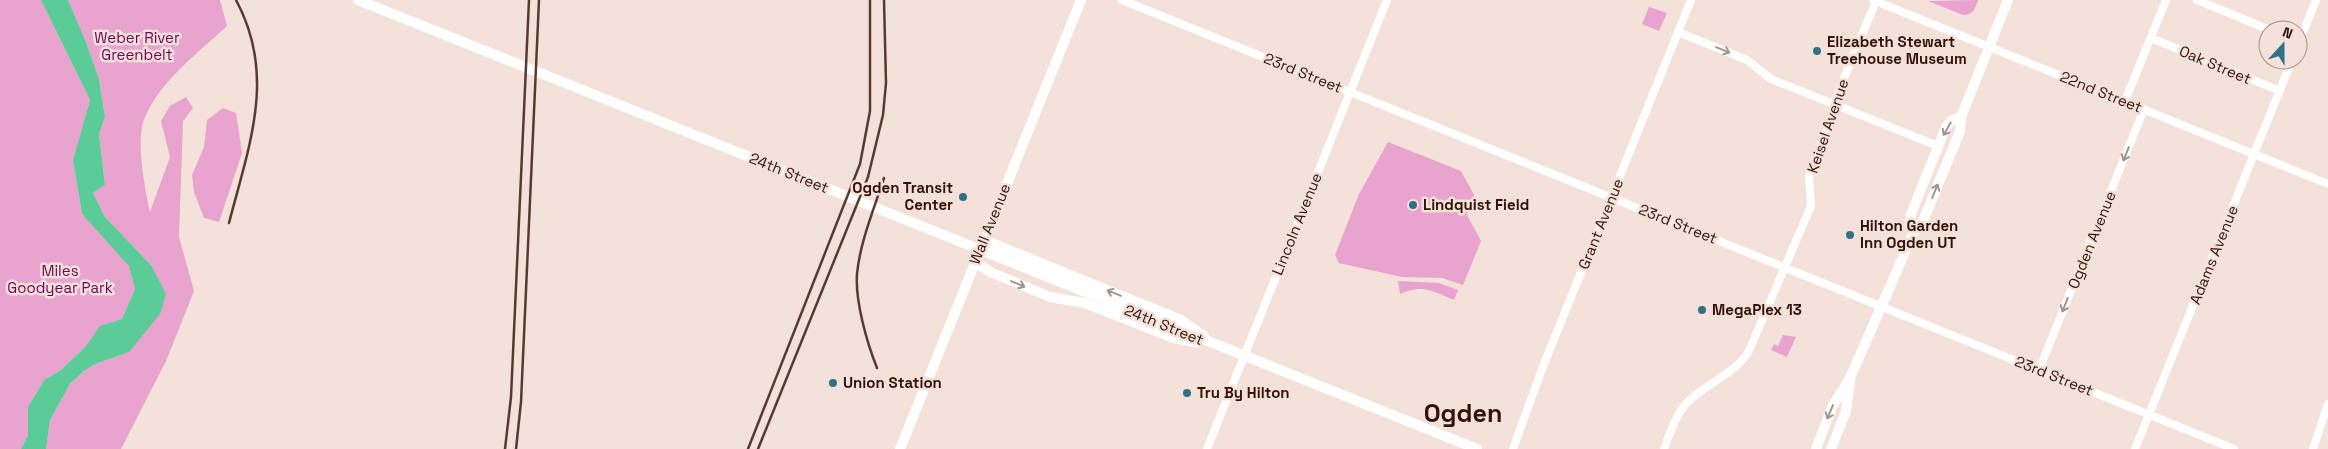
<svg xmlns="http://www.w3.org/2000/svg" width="2328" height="449" viewBox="0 0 2328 449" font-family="'Space Grotesk',sans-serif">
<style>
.green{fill:#e8a3cf}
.water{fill:#5bcc98}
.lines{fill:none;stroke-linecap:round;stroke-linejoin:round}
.minor{stroke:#fff;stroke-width:8}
.major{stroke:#fff;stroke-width:10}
.rail{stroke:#583b30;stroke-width:2.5}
.oneway{stroke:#a39590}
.poi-dot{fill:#317185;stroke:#f3e1da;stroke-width:2}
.labels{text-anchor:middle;stroke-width:5;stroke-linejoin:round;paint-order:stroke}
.park-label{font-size:15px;fill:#710058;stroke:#f3e1da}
.poi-label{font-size:15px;font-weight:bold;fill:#331308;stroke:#f3e1da;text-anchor:start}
.street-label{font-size:15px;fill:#331308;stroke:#f3e1da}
.town-label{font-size:25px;font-weight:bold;fill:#331308;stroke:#f3e1da}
</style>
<rect width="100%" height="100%" fill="#f3e1da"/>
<path class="green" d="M 0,0 L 41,0 L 90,100 L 73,160 L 82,214 L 129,265 L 135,289 L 122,319 L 100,327 L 86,346 L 61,370 L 44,380 L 28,407 L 28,435 L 21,449 L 0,449 Z
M 68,0 L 220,0 L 227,26 C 198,53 162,79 145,117 C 135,139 145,189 150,212 L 170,157 L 161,121 L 170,106 L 186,97 L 193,108 L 183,121 L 179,237 L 194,291 L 166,361 L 121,449 L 46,449 L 50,420 L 70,384 L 84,371 L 95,364 L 129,352 L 151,265 L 105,217 L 93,193 L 105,185 L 99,134 L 105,117 L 99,79 L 86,42 Z
M 1978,0 C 1975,9 1973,15 1963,15 L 1928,1 Z
M 1649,7 L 1667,13 L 1659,31 L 1642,24 Z
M 223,108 L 236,113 L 242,153 L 219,222 L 204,218 L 194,192 L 192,175 L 204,147 L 207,120 Z
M 1388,142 L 1461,171 L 1474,195 L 1467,215 L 1481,241 L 1463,285 L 1442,278 L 1402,277 L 1339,263 L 1335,255 L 1359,194 Z
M 1398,281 L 1439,283 L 1458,290 L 1454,300 C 1431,291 1424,284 1400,294 Z
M 1783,335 L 1796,337 L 1787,357 L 1771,350 L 1774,344 L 1778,346 Z"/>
<path class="water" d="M 41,0 L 68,0 L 86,42 L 99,79 L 105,117 L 99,134 L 105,185 L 93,193 L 105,217 L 151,265 L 166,294 L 160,314 L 129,352 L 95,364 L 84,371 L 70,384 L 50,420 L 46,449 L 21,449 L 28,435 L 28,407 L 44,380 L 61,370 L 86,346 L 100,326 L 122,319 L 135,289 L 129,266 L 82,214 L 73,160 L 90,100 Z"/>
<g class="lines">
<path class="minor" d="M 1122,0 L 2234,449
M 1873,0 L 2328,184
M 2197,0 L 2270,30
M 1678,32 L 1747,60 L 1771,79 L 1938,146
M 2151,38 L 2280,91
M 2298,45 L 2316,0
M 2125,101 L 2166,0
M 2039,370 L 2144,109
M 1207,449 L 1387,0
M 1513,449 L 1542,369 L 1691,0
M 1664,449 C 1670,433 1675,417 1686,404 C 1704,384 1732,376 1748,353 L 1811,206 L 1809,176 L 1833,114 L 1833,105 L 1876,1
M 2135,449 L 2292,60
M 2313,449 L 2328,404"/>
<path class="major" d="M 358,0 L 1477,449
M 1913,234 L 1910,224 L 1911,214 L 1946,127 L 1951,121 L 1961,117
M 984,240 L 1181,320 L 1204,336
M 975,262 L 990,272 L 1050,297 L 1085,303 L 1174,338 L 1198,343
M 900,449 L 1081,0
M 1816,449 L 1832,407 L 1850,378 L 1913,234 L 1922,224 L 1960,131 L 1961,117 L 2008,0
M 1831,449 L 1846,411 L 1850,381"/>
<path class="rail" d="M 229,223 C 249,145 277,76 236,0
M 877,368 C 867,343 855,301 857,274 C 860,242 874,209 884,178
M 505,449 L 511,397 L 529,0
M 516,449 L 521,402 L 539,0
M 748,449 L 860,164 L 870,111 L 870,0
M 758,449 L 868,177 L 883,115 L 886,83 L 884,0"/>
</g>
<defs><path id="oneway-shaft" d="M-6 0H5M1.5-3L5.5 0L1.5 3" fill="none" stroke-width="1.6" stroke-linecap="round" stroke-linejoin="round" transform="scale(1.25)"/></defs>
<g class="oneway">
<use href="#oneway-shaft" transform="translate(1723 50) rotate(22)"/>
<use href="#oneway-shaft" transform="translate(1947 129) rotate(120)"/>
<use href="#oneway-shaft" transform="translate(2126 154) rotate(112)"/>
<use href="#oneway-shaft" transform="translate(1935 191) rotate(-68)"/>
<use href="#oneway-shaft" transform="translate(1018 284) rotate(23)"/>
<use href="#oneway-shaft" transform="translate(1114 293) rotate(-158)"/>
<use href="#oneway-shaft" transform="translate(2065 305) rotate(112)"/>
<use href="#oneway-shaft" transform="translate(1830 412) rotate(113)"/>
</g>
<g class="poi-dot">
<circle cx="1817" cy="51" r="5"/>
<circle cx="963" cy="197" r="5"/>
<circle cx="1413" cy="205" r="5"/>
<circle cx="1850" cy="235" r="5"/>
<circle cx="1702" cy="310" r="5"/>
<circle cx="833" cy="383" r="5"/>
<circle cx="1187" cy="393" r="5"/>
</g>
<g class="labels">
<g class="park-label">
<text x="137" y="43">Weber River<tspan x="137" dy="17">Greenbelt</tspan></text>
<text x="60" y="276">Miles<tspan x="60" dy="17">Goodyear Park</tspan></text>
</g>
<g class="poi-label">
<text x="1827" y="47">Elizabeth Stewart<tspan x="1827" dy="17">Treehouse Museum</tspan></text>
<text x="953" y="193" text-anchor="end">Ogden Transit<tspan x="953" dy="17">Center</tspan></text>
<text x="1423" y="210">Lindquist Field</text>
<text x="1860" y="231">Hilton Garden<tspan x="1860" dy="17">Inn Ogden UT</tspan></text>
<text x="1712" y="315">MegaPlex 13</text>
<text x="843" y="388">Union Station</text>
<text x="1197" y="398">Tru By Hilton</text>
</g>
<g class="street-label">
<text transform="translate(2215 65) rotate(23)" y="5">Oak Street</text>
<text transform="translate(1303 73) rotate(22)" y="5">23rd Street</text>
<text transform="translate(2101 92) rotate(22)" y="5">22nd Street</text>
<text transform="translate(1828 126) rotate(-71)" y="5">Keisel Avenue</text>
<text transform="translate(789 173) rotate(22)" y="5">24th Street</text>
<text transform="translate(990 224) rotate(-68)" y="5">Wall Avenue</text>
<text transform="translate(1297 224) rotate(-68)" y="5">Lincoln Avenue</text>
<text transform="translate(1601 224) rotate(-68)" y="5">Grant Avenue</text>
<text transform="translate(1678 224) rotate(22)" y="5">23rd Street</text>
<text transform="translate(2092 240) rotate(-68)" y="5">Ogden Avenue</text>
<text transform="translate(2214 255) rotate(-68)" y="5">Adams Avenue</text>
<text transform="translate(1164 325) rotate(22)" y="5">24th Street</text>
<text transform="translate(2054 376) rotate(22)" y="5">23rd Street</text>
</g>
<g class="town-label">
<text x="1463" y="422">Ogden</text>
</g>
</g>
<g transform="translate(2283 45) rotate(21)"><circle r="24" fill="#f3e1da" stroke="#a68f86"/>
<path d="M0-4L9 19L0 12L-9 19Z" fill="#317185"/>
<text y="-8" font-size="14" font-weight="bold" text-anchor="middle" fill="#331308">N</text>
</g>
</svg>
